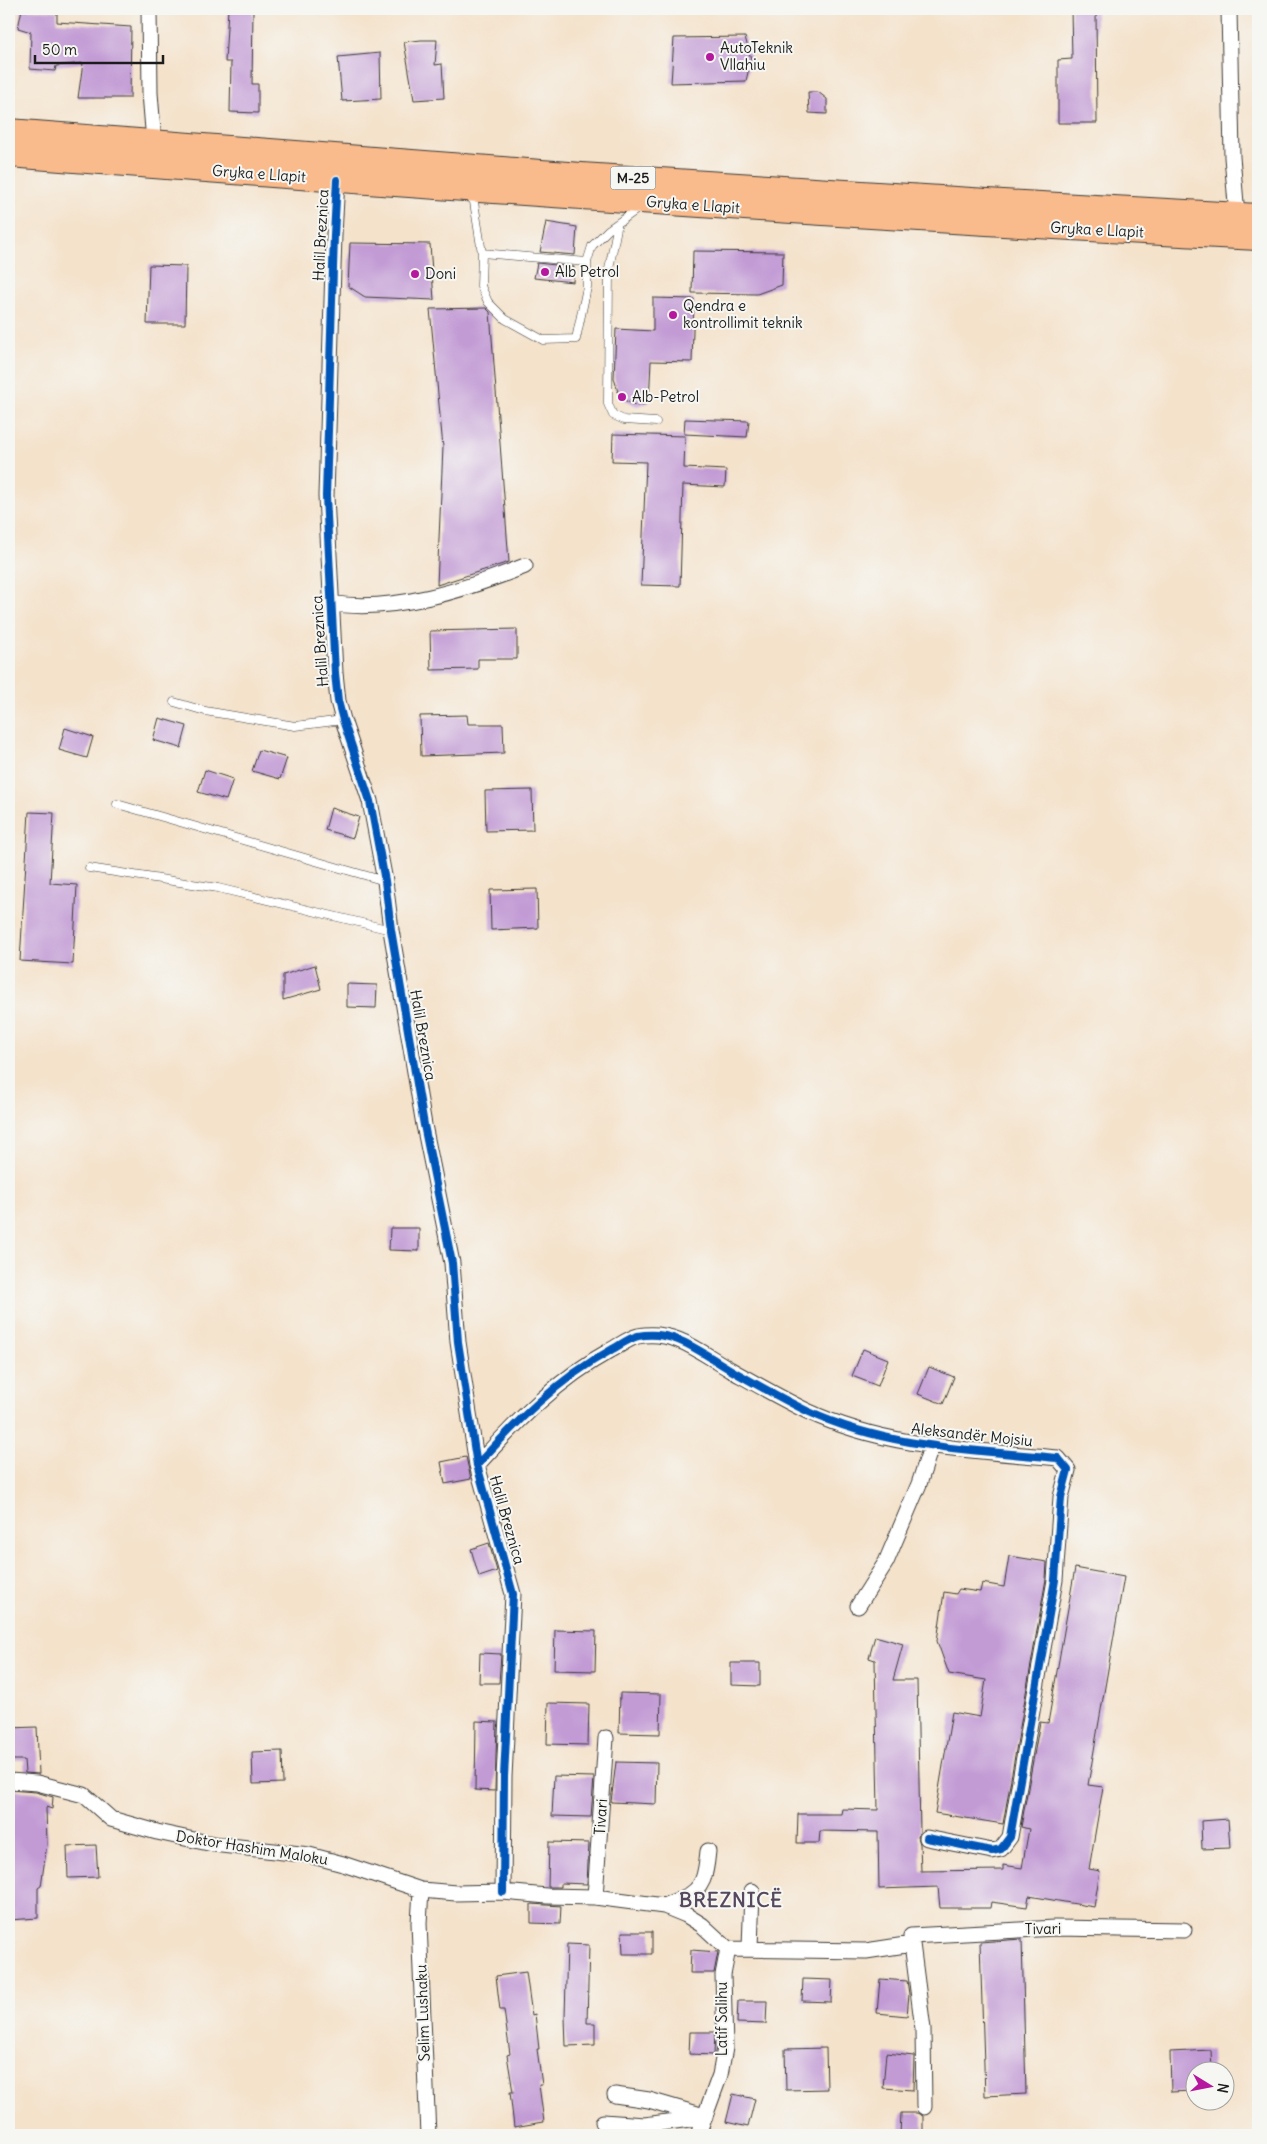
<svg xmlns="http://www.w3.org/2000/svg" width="1267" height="2144" viewBox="0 0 1267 2144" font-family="Delius,sans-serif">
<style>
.building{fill:#c29bd5}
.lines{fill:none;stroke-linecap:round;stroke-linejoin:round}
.service-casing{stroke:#3c3a36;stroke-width:9}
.minor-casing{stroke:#3c3a36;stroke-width:17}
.primary-casing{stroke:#3c3a36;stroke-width:26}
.service{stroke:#fff;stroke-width:8}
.minor{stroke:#fff;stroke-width:15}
.primary{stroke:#fabb8c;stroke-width:24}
.cycleway-casing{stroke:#f6f6f2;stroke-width:11}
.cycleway{stroke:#0057b8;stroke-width:8}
.poi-dot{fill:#b5179e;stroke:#f6f6f2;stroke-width:2}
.labels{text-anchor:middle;stroke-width:4;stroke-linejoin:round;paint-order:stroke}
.shield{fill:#f6f6f2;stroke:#5d5d5c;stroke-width:1}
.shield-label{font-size:14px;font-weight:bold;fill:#1c1c1c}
.poi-label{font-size:15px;fill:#1c1c1c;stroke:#f6f6f2;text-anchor:start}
.street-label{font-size:15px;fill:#1c1c1c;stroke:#f6f6f2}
.district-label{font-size:20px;font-weight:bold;letter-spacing:1px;fill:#56485d;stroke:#f6f6f2}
</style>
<rect width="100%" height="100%" fill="#f6f6f2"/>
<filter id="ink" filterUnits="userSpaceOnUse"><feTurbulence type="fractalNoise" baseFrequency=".02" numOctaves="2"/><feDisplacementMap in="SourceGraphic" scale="10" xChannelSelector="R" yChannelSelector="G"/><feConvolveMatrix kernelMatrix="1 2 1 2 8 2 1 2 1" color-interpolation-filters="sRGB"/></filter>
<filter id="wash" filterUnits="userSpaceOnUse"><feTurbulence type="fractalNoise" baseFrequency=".0096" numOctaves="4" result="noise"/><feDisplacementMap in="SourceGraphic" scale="20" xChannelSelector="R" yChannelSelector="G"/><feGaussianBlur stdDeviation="1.12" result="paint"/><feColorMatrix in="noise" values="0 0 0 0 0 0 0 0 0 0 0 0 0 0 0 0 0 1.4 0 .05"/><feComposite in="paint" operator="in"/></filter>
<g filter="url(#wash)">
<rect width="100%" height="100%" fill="#f4e2cb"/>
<g id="blocks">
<path class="building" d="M 22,9 L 57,11 L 57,22 L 131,27 L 130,98 L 78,98 L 83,63 L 56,66 L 55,71 L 30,69 L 31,32 L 18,28 Z
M 228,9 L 253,9 L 252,84 L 258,84 L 258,113 L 230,112 L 231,62 L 225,62 Z
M 1071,9 L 1096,9 L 1097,123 L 1058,123 L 1058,60 L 1072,59 Z
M 745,37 L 751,59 L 746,81 L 671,83 L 674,38 Z
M 421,40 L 437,40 L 435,65 L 442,64 L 444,98 L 414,100 L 404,42 Z
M 380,53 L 381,99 L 342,101 L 338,57 Z
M 808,92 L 818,92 L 827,99 L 827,114 L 809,113 Z
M 546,222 L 577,227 L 575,255 L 540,252 Z
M 350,243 L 430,244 L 434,300 L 365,297 L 348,286 Z
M 693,251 L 783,252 L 782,285 L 757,294 L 692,293 Z
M 537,263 L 574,267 L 573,282 L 534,278 Z
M 149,265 L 186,266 L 185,324 L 147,324 Z
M 653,298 L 694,299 L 692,362 L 651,361 L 649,403 L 637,406 L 626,401 L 618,392 L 614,378 L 616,329 L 653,331 Z
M 486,308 L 490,312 L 509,562 L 437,585 L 443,447 L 430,309 Z
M 685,419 L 749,421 L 747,437 L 684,434 Z
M 613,434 L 685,436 L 684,468 L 726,470 L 725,487 L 683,485 L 680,586 L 641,585 L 646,462 L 612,461 Z
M 517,629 L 517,659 L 478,659 L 478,669 L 431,670 L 430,631 Z
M 467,715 L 468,724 L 503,724 L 504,753 L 421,756 L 420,716 Z
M 159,718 L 187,726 L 181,748 L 153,740 Z
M 65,728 L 93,737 L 87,758 L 59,750 Z
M 259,750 L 287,758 L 280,779 L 252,771 Z
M 205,770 L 233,779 L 226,800 L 198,792 Z
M 532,790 L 533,830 L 486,831 L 485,791 Z
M 331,808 L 359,817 L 353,838 L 325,830 Z
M 29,812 L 54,813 L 50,883 L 77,885 L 73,964 L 20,961 Z
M 537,889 L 538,928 L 491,930 L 490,890 Z
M 315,965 L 321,989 L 283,1000 L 283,975 Z
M 347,984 L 377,985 L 376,1008 L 347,1007 Z
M 390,1228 L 419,1228 L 419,1251 L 389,1250 Z
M 863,1349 L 888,1359 L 878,1386 L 852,1376 Z
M 929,1367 L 954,1377 L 943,1404 L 918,1394 Z
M 466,1457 L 471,1479 L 445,1484 L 441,1462 Z
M 489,1543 L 497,1571 L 479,1577 L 471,1549 Z
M 1009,1556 L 1047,1562 L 1046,1579 L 1003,1824 L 935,1813 L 952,1712 L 980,1717 L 986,1680 L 949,1674 L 937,1641 L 944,1592 L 956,1594 L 959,1589 L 980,1592 L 982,1583 L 1004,1587 Z
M 1075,1568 L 1124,1577 L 1088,1785 L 1103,1787 L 1089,1869 L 1100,1871 L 1094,1907 L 1029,1896 L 1027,1907 L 991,1902 L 990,1908 L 940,1908 L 938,1887 L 879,1889 L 878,1832 L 820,1831 L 819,1843 L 797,1843 L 798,1814 L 841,1814 L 842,1809 L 878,1810 L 875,1660 L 869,1658 L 875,1636 L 903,1644 L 893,1680 L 917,1680 L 920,1832 L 918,1837 L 920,1844 L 921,1871 L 1003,1870 L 1003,1865 L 1022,1868 L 1029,1829 L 1021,1827 L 1040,1722 L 1048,1723 Z
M 555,1630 L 596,1631 L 595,1671 L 554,1670 Z
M 480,1653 L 501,1654 L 499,1683 L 479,1683 Z
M 731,1663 L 760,1663 L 760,1686 L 731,1685 Z
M 620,1693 L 661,1694 L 660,1734 L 619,1733 Z
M 548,1703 L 589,1704 L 588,1745 L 547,1744 Z
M 476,1721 L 497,1722 L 495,1791 L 475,1790 Z
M 37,1727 L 39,1774 L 25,1773 L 24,1760 L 10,1760 L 9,1728 Z
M 282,1751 L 283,1783 L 253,1784 L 252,1752 Z
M 616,1762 L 657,1763 L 656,1804 L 611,1802 Z
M 554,1776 L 594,1777 L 591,1817 L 552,1816 Z
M 9,1790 L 36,1792 L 53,1797 L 52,1809 L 46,1807 L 47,1844 L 41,1886 L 38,1888 L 38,1918 L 9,1920 Z
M 1228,1819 L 1230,1848 L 1202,1849 L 1201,1821 Z
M 549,1842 L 589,1843 L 587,1884 L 561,1883 L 561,1887 L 548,1887 Z
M 96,1845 L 98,1877 L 68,1878 L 67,1846 Z
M 531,1904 L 561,1906 L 560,1924 L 531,1923 Z
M 622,1932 L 652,1932 L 652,1954 L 623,1954 Z
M 1022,1939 L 1026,2094 L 985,2096 L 980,1942 Z
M 567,1944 L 589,1945 L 587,2023 L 595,2023 L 595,2045 L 566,2046 L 565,2017 Z
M 691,1950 L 718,1952 L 714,1973 L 690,1973 Z
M 526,1972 L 532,2015 L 535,2014 L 539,2049 L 537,2049 L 542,2085 L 539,2085 L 544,2122 L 514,2127 L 510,2092 L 513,2092 L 507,2055 L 510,2054 L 504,2010 L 500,2010 L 496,1976 Z
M 803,1979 L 832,1980 L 831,2002 L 802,2001 Z
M 880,1979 L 907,1981 L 909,1994 L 907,2016 L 877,2013 Z
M 738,2001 L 767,2001 L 766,2024 L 737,2023 Z
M 690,2032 L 715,2032 L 714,2055 L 689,2054 Z
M 826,2048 L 827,2089 L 786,2090 L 785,2049 Z
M 1211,2050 L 1212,2072 L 1194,2072 L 1194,2091 L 1171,2092 L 1170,2052 Z
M 886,2053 L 914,2056 L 913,2090 L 883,2088 Z
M 733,2094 L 755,2099 L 748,2127 L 726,2122 Z
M 901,2113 L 917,2113 L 923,2116 L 923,2135 L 900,2135 Z"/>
</g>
</g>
<g filter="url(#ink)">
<use href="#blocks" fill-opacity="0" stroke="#3c3a36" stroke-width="1"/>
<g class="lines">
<g class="service-casing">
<path id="service" d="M 468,193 L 474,202 L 482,253 L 481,286 L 488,302 L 505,319 L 543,340 L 576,339 L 587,287 L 587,262 L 592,246 L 608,230 L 639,208
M 618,223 L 609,269 L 608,404 L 613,415 L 624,420 L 656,422
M 482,253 L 587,262
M 174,702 L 205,711 L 295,726 L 343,720
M 117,804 L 385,881
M 89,868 L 218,888 L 391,930"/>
</g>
<g class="minor-casing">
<path id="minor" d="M 149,9 L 150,93 L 154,142
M 1229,9 L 1232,157 L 1237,215
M 337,180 L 334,235 L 326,496 L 335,673 L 338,701 L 343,720 L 370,801 L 385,881 L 391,930 L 424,1125 L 452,1263 L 458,1342 L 477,1465 L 513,1594 L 504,1777 L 503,1892
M 330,603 C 392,614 467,589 525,566
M 477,1465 C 517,1421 558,1379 611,1350 C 619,1346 629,1338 638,1336 C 676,1329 701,1353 731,1370 C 756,1384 782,1399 807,1411 C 886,1448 973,1450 1058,1458 L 1068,1470 L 1061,1497 L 1055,1580 L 1010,1837 L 1001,1849 L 992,1851 L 927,1838
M 858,1606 L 886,1562 L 919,1484 L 931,1447
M 9,1781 L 37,1783 L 84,1795 L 111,1819 L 157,1832 L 213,1844 L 309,1855 L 343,1864 L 421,1890 L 456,1893 L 503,1892 L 547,1896 L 595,1897 L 664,1906 L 686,1915 L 702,1925 L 728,1949 L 866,1951 L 912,1944
M 421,1890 L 419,1923 L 428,2135
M 595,1897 L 606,1738
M 664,1906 C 671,1902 676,1901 683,1898 C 705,1890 706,1871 708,1851
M 750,1948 L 752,1891
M 615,2095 L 649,2100 L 704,2116
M 924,2107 L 923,2029 L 911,1936 L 1055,1928 L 1184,1930
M 603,2122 L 645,2125 L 705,2117
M 698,2135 L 720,2075 L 725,2048 L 723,1975 L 728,1949"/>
</g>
<g class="primary-casing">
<path id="primary" d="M 9,131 L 581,175 L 1003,202 L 1258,216
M 9,155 C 425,187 841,217 1258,238"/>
</g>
<use href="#service" class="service"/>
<use href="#minor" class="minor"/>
<use href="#primary" class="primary"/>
<g class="cycleway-casing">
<path id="cycleway" d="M 337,180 L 334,235 L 326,496 L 335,673 L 338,701 L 343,720 L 370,801 L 385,881 L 391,930 L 424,1125 L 452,1263 L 458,1342 L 477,1465 L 513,1594 L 504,1777 L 503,1892
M 477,1465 C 517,1421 558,1379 611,1350 C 619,1346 629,1338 638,1336 C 676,1329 701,1353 731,1370 C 756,1384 782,1399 807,1411 C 886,1448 973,1450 1058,1458 L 1068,1470 L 1061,1497 L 1055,1580 L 1010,1837 L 1001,1849 L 992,1851 L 927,1838"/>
</g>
<use href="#cycleway" class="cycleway"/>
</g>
</g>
<g class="poi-dot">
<circle cx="710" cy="57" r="5"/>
<circle cx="545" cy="272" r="5"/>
<circle cx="415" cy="274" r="5"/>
<circle cx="673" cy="315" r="5"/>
<circle cx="622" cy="397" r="5"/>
</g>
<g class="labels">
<rect class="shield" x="610.5" y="166.5" width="45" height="23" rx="4"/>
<g class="shield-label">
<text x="633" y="183">M-25</text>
</g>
<g class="poi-label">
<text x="720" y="53">AutoTeknik<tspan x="720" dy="17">Vllahiu</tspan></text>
<text x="555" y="277">Alb Petrol</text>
<text x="425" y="279">Doni</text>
<text x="683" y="311">Qendra e<tspan x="683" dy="17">kontrollimit teknik</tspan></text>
<text x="632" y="402">Alb-Petrol</text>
</g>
<g class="street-label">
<text transform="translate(259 174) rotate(4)" y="5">Gryka e Llapit</text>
<text transform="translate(693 205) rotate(4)" y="5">Gryka e Llapit</text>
<text transform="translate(1097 230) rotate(3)" y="5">Gryka e Llapit</text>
<text transform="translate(321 235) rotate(-87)" y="5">Halil Breznica</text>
<text transform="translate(320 641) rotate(-94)" y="5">Halil Breznica</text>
<text transform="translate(423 1035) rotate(80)" y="5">Halil Breznica</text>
<text transform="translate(972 1435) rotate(6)" y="5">Aleksandër Mojsiu</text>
<text transform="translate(507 1520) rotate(74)" y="5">Halil Breznica</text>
<text transform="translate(601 1817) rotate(-86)" y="5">Tivari</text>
<text transform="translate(252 1848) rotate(9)" y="5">Doktor Hashim Maloku</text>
<text transform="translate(1043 1929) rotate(-1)" y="5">Tivari</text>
<text transform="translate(423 2013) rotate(-92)" y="5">Selim Lushaku</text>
<text transform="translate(722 2019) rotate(-90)" y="5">Latif Salihu</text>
</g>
<g class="district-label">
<text x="731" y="1907">BREZNICË</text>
</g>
</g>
<rect width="1267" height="2144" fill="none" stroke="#f6f6f2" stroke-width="30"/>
<g transform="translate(1210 2086) rotate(100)"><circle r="24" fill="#f6f6f2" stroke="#9f9f9c"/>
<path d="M0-4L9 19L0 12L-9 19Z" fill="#b5179e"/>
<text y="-8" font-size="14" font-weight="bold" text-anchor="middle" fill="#1c1c1c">N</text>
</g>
<path d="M35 55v8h128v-8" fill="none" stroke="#1c1c1c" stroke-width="2.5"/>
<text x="42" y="55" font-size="15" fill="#1c1c1c" stroke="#f6f6f2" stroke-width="4" paint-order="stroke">50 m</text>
</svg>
